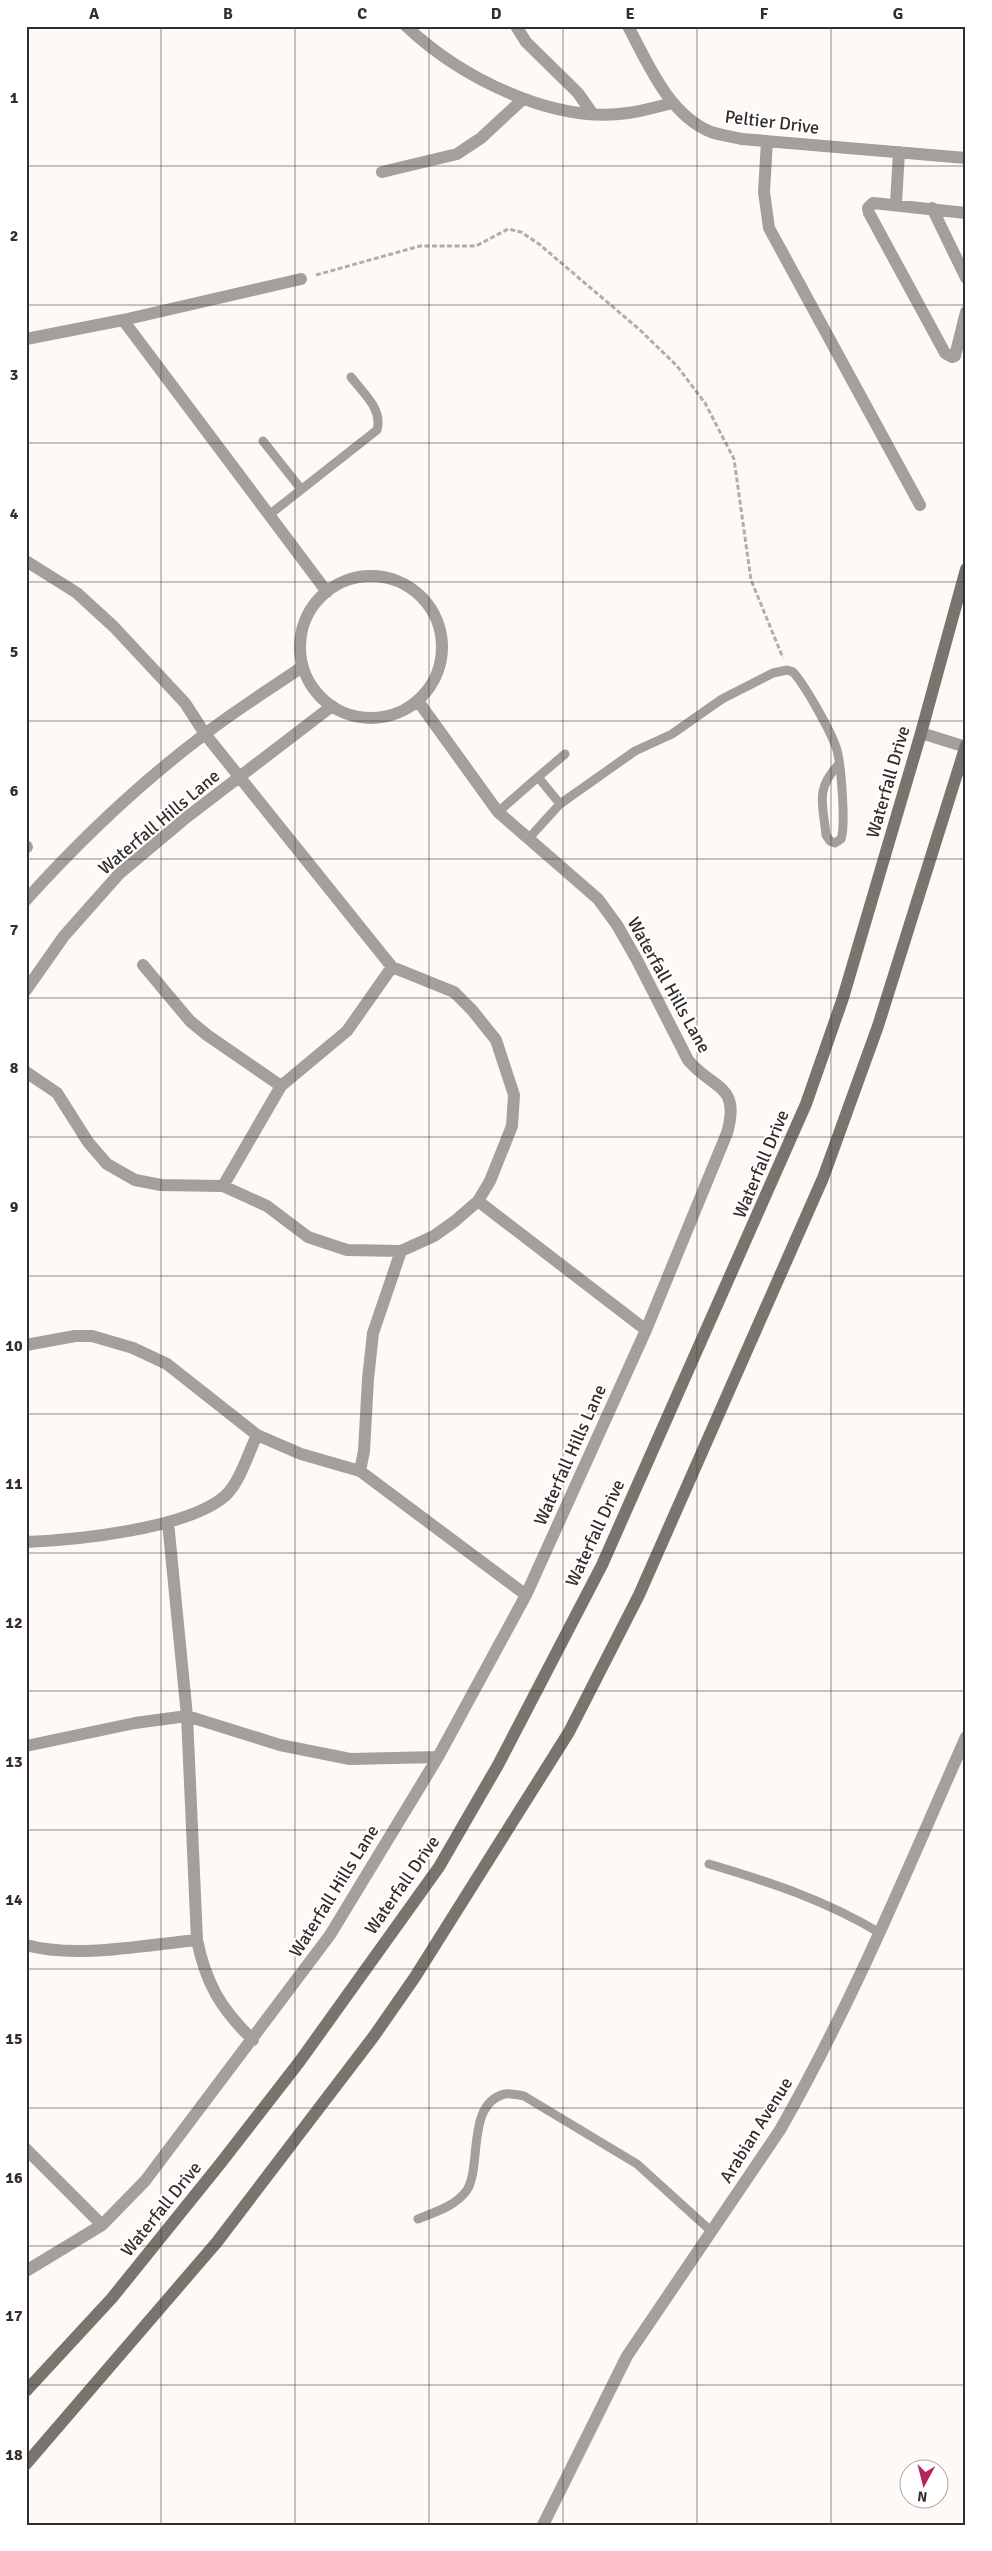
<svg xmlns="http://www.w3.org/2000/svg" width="992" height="2551" viewBox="0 0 992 2551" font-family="Signika,sans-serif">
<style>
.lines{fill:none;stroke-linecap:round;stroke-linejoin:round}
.path{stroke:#b2ada9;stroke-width:3;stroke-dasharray:5 2.5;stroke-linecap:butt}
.lane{stroke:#a39f9b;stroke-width:9}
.street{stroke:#a39f9b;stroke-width:12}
.secondary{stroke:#7a746e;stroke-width:12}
.grid{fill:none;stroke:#332e2b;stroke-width:1;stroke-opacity:0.55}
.labels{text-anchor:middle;stroke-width:4;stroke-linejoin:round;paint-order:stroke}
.street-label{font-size:18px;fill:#332e2b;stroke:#fff}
.neatline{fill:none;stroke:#332e2b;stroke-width:2}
.grid-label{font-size:16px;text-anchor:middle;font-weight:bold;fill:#332e2b}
</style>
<rect width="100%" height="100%" fill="#fef9f5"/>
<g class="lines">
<path class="path" d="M 316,275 L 420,246 L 476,246 L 508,229 L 521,232 L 539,244 L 640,330 L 677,366 L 705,403 L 734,459 L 751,580 L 783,658"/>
<path class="lane" d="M 263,441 L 301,489
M 269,515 L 377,430 C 383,409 363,393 351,377
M 560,804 L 635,751 L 672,734 L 722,699 L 773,673 L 787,670 L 793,672 C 805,685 832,733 837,750 C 841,765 846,825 841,839 L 835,843 L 830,841 L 826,835 C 823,804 815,790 838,765
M 498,812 L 538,777
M 529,838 L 560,804 L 538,777 L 565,754
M 709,1864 C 770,1882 825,1900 880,1933
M 418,2219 C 435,2212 456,2206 467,2190 C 482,2166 466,2103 505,2094 C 510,2093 518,2095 524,2096 L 637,2164 L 711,2231"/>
<path class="street" d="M 406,26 C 460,77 552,124 628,113 C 643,111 659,106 673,103
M 516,26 L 526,42 L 578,93 L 592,113
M 628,26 C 648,64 669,115 711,132 C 721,135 732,137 742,139 L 966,158
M 767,141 L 764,192 L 769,228 L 920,505
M 382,172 L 457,154 L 481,138 L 523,99
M 896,203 L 899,152
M 932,208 L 966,278
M 966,213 L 873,203 L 868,208 L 869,213 L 945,353 L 952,357 L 955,356 L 966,312
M 123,320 L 327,592
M 26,339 L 123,320 L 301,279
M 26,561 L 77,593 L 114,627 L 185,703 L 205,734 L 392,967 L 454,992 L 472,1010 L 496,1040 L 514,1095 L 512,1126 L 490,1181 L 478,1201 L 455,1221 L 434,1236 L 401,1251 L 347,1250 L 308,1237 L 267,1206 L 223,1186 L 161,1185 L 135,1180 L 107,1164 L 88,1142 L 57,1093 L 26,1072
M300 647a71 71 0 1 1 142 0a71 71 0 1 1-142 0Z
M 418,701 L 498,812 L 598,899 L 617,925 L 637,960 L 688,1060 C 713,1090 741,1084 727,1133 L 646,1330
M 921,733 L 966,747
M 26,846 L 27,847
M 26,900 C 80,840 140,783 205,734 C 236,710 270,689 302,667
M 143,965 L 190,1021 L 207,1035 L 281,1086
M 26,990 L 64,936 L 119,874 L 187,817 L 332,706
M 223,1186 L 281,1086 L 347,1031 L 392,967
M 26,1345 L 75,1336 L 92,1336 L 133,1348 L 167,1364 L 257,1435
M 360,1471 L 364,1451 L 368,1379 L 373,1333 L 401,1251
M 168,1522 L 187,1716 L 197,1940 C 206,1984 221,2009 253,2040
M 26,1542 C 76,1540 187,1529 225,1496 C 240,1482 248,1454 257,1435 L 301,1454 L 360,1471 L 526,1595
M 26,1746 L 135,1723 L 187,1716 L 280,1745 L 350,1759 L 438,1757
M 26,1945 C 76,1959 145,1945 197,1940
M 26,2149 L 102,2225
M 26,2271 L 102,2225 L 145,2181 L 330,1935 L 438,1757 L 526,1595 L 646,1330 L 478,1201
M 543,2525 L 627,2356 L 780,2130 C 852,2004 907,1870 966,1737"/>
<path class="secondary" d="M 26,2391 L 112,2298 L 220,2164 L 300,2061 L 439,1867 L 498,1765 L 602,1565 L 806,1104 L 843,998 L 921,733 L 966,569
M 26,2464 L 217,2242 L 374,2036 L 415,1977 L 569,1732 L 639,1595 L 823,1178 L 878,1026 L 966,745"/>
</g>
<path class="grid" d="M 161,26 L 161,2525M 295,26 L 295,2525M 429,26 L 429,2525M 563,26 L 563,2525M 697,26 L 697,2525M 831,26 L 831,2525M 26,166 L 966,166M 26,305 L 966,305M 26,443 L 966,443M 26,582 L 966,582M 26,721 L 966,721M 26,859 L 966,859M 26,998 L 966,998M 26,1137 L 966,1137M 26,1276 L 966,1276M 26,1414 L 966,1414M 26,1553 L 966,1553M 26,1691 L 966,1691M 26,1830 L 966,1830M 26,1969 L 966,1969M 26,2108 L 966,2108M 26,2246 L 966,2246M 26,2385 L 966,2385"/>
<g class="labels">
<g class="street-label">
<text transform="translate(772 122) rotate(7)" y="6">Peltier Drive</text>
<text transform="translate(888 782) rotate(-74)" y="6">Waterfall Drive</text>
<text transform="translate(159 822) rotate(-40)" y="6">Waterfall Hills Lane</text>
<text transform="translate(669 985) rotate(61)" y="6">Waterfall Hills Lane</text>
<text transform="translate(761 1164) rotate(-67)" y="6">Waterfall Drive</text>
<text transform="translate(570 1455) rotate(-66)" y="6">Waterfall Hills Lane</text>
<text transform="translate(595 1533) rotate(-65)" y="6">Waterfall Drive</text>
<text transform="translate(402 1885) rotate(-55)" y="6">Waterfall Drive</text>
<text transform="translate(334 1891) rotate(-58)" y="6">Waterfall Hills Lane</text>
<text transform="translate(756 2130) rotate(-58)" y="6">Arabian Avenue</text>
<text transform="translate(161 2209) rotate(-51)" y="6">Waterfall Drive</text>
</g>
</g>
<rect width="992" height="2551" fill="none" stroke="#ffffff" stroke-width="55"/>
<g transform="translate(924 2484) rotate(187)"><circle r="24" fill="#ffffff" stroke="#adabaa"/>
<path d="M0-4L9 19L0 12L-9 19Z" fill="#b2255e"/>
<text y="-8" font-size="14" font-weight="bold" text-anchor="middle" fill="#332e2b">N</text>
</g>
<rect x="28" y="28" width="936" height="2496" class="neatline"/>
<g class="grid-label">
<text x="94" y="19">A</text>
<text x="228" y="19">B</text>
<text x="362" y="19">C</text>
<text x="496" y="19">D</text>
<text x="630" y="19">E</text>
<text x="764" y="19">F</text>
<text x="898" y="19">G</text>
<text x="14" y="103">1</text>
<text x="14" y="241">2</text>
<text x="14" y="380">3</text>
<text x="14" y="519">4</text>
<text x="14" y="657">5</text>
<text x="14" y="796">6</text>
<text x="14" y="935">7</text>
<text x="14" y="1073">8</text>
<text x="14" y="1212">9</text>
<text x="14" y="1351">10</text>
<text x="14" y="1489">11</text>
<text x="14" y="1628">12</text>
<text x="14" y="1767">13</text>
<text x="14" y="1905">14</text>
<text x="14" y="2044">15</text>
<text x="14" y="2183">16</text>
<text x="14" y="2321">17</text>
<text x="14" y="2460">18</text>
</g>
</svg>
